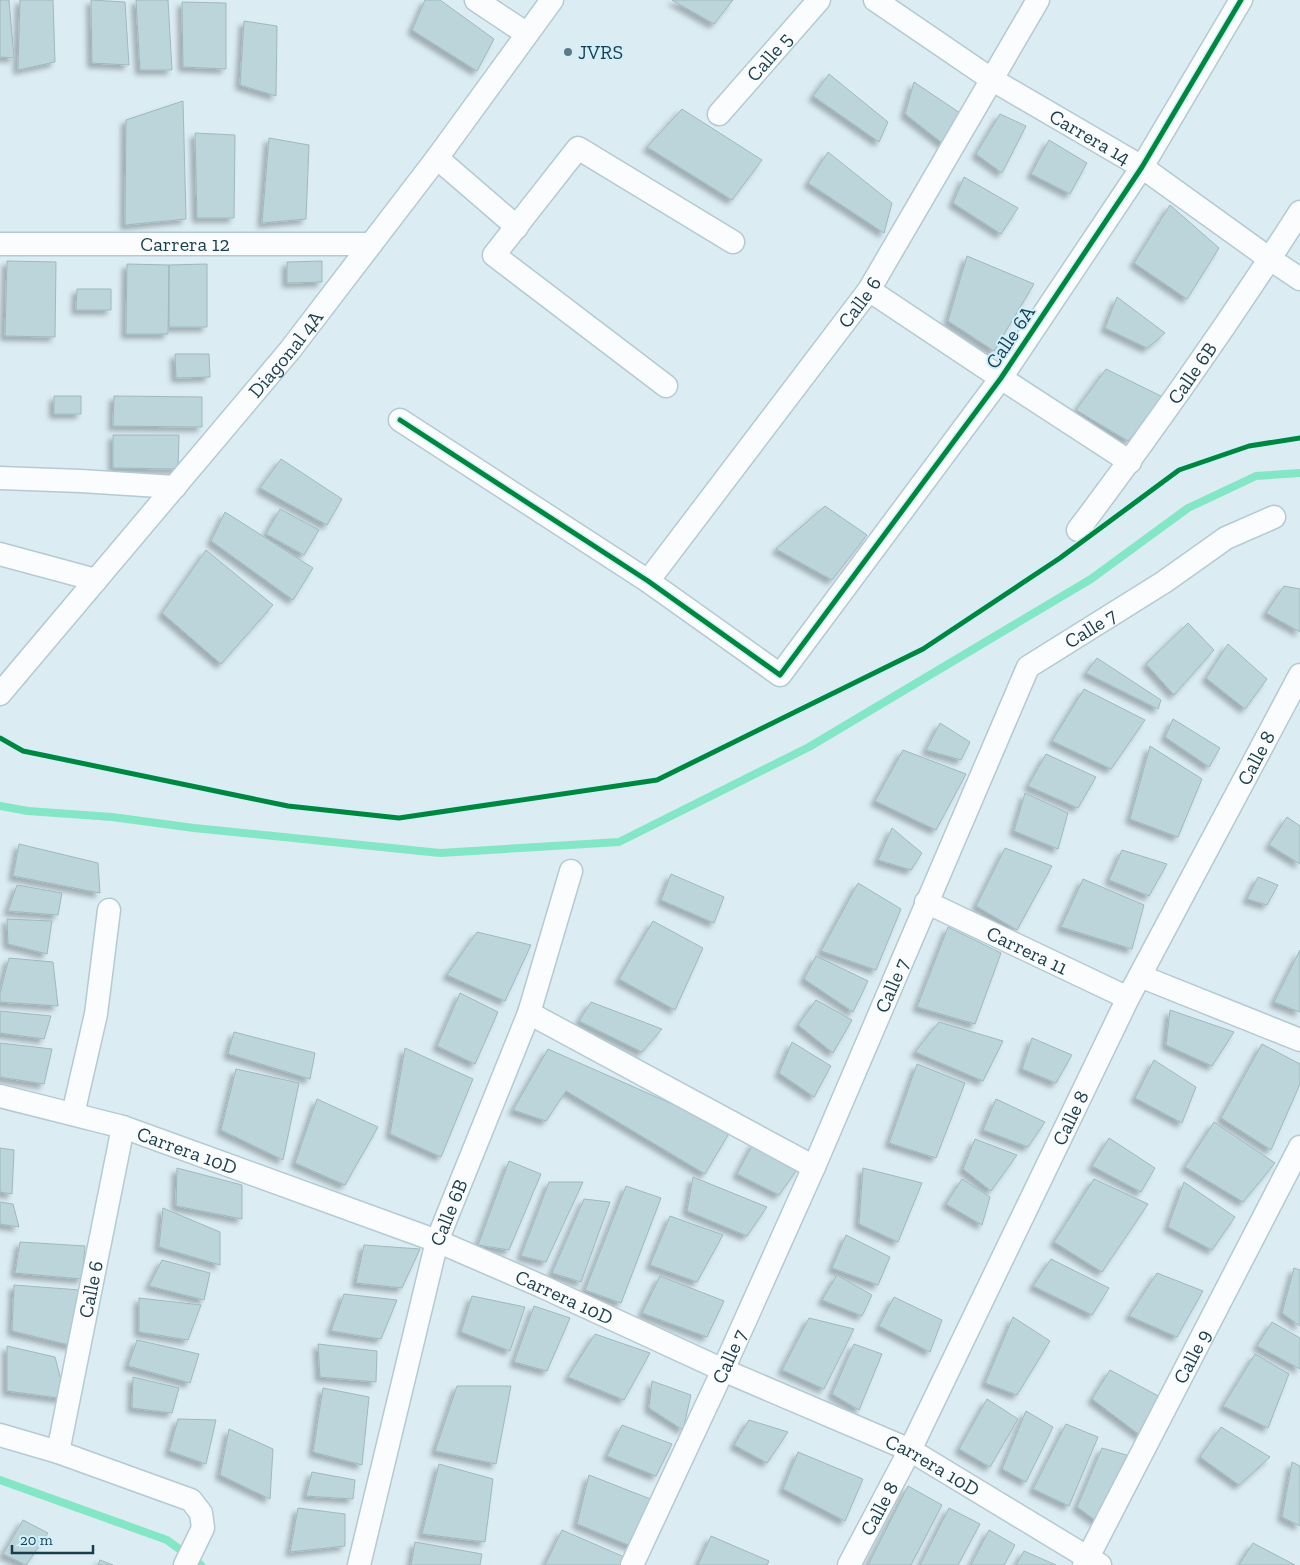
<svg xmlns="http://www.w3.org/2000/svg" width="1300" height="1565" viewBox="0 0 1300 1565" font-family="'Zilla Slab',serif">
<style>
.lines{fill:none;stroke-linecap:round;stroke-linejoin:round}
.stream{stroke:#83e6c4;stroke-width:8}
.building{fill:#bbd5db;stroke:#9eb9be;filter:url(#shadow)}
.minor-casing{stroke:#b3cad3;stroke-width:25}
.minor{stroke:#fafcfd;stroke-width:22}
.cycleway-casing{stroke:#d1f0fd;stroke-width:8}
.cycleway{stroke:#00873e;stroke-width:5}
.poi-dot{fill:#5d7a85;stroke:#d1f0fd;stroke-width:2}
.labels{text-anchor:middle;stroke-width:4;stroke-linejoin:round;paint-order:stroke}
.poi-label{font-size:20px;fill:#193d4a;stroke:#d1f0fd;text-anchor:start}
.street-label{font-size:20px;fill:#193d4a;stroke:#d1f0fd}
</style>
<defs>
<filter id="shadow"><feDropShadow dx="-4.5" dy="4.5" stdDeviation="2.5" flood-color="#0004"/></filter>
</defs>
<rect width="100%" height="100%" fill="#dbecf3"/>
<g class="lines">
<path class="stream" d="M 0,806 L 28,811 L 112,817 L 194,828 L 440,853 L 619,842 L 809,747 L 1091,579 L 1188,508 L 1256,476 L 1300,473
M 0,1480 L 167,1540 L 201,1565"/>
</g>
<path class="building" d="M 0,0 L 9,0 L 14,58 L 0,57 Z
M 20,0 L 53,0 L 55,62 L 18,70 Z
M 91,0 L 125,2 L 129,65 L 92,63 Z
M 136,0 L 168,0 L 172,70 L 140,70 Z
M 425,0 L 440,0 L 494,39 L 477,71 L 412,30 Z
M 672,0 L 733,0 L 714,24 Z
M 182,2 L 226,3 L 226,69 L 183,67 Z
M 244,21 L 277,26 L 276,96 L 240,85 Z
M 829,74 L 888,122 L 879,142 L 813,96 Z
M 914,82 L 960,113 L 946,146 L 905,114 Z
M 183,101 L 186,219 L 125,225 L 126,120 Z
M 682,109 L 762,160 L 732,200 L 647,147 Z
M 1000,114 L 1026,126 L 1002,173 L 976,154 Z
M 195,133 L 235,135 L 234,218 L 197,218 Z
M 269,138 L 309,145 L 306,219 L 262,223 Z
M 1049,140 L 1087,163 L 1070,194 L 1031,174 Z
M 828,152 L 892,203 L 884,233 L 808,183 Z
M 964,177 L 1018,208 L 1001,234 L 953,203 Z
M 1170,205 L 1219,248 L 1187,299 L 1134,263 Z
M 967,256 L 1034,284 L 994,351 L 948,321 Z
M 7,261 L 56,262 L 55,337 L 5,336 Z
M 322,261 L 322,282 L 287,283 L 287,262 Z
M 127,264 L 169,265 L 168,334 L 126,334 Z
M 207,264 L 207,327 L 169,327 L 169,265 Z
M 77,289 L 111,289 L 111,310 L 76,310 Z
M 1117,297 L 1165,333 L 1147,348 L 1105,328 Z
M 175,354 L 209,354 L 210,377 L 176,378 Z
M 1106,369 L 1165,398 L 1128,441 L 1076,410 Z
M 54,396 L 81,396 L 81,414 L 54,414 Z
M 114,396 L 202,397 L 202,427 L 113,426 Z
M 113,435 L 179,435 L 178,469 L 113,468 Z
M 281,459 L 342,499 L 327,525 L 260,488 Z
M 825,506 L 867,535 L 832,580 L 776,549 Z
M 280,509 L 319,530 L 304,555 L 266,534 Z
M 225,512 L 313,568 L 293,600 L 211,541 Z
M 206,550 L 273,605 L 221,664 L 162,613 Z
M 1284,586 L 1300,589 L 1300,632 L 1266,613 Z
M 1188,623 L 1214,650 L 1174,695 L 1146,664 Z
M 1228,644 L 1267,679 L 1245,709 L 1206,678 Z
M 1097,658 L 1161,700 L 1158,709 L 1086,673 Z
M 1084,689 L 1145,720 L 1111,769 L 1052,741 Z
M 1173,719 L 1220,748 L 1209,767 L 1165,737 Z
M 940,723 L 970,742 L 961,760 L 926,750 Z
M 1150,746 L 1202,779 L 1178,837 L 1130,819 Z
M 903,750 L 966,774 L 936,830 L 875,801 Z
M 1046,754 L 1096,777 L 1078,808 L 1028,786 Z
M 1025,793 L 1068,813 L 1058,849 L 1014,831 Z
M 1287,817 L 1300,826 L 1300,864 L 1269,845 Z
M 892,828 L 922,853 L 911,870 L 878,860 Z
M 19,844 L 98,863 L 100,893 L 13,876 Z
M 1005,848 L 1052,866 L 1017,930 L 976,906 Z
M 1122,850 L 1167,864 L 1149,896 L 1109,880 Z
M 671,874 L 724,897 L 714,923 L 661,900 Z
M 1258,877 L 1278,885 L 1267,905 L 1247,899 Z
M 1083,879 L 1144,905 L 1132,949 L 1061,927 Z
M 858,883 L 901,909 L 876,970 L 821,951 Z
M 17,885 L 62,893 L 58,915 L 8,911 Z
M 7,919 L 52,921 L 47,954 L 8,944 Z
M 653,921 L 703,948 L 675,1010 L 619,979 Z
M 948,927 L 1001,953 L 975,1024 L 917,1007 Z
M 477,932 L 531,945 L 505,1001 L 447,975 Z
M 1300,950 L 1300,1012 L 1274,1002 Z
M 816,956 L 868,981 L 853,1012 L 804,979 Z
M 9,958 L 53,962 L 58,1006 L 0,1002 L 0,993 Z
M 460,993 L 498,1012 L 475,1064 L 437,1046 Z
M 816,1000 L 852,1020 L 833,1053 L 798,1025 Z
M 591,1002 L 662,1029 L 642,1052 L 579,1021 Z
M 1170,1010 L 1234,1032 L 1212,1066 L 1166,1045 Z
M 0,1011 L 51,1016 L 44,1039 L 0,1033 Z
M 939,1022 L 1003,1041 L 983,1081 L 915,1052 Z
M 234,1032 L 315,1053 L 310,1079 L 228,1054 Z
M 1032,1038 L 1072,1055 L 1056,1083 L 1022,1069 Z
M 792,1042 L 831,1066 L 814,1097 L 779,1073 Z
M 0,1043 L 52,1049 L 44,1084 L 0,1077 Z
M 1262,1044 L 1300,1064 L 1300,1084 L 1271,1150 L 1221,1118 Z
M 405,1048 L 473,1079 L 441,1157 L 390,1134 Z
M 548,1049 L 731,1130 L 705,1174 L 566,1091 L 546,1121 L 513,1110 Z
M 1154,1060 L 1196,1087 L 1182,1123 L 1135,1098 Z
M 917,1064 L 965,1083 L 936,1158 L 889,1143 Z
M 236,1069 L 299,1083 L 283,1160 L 221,1130 Z
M 317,1099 L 378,1127 L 345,1185 L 295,1163 Z
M 996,1099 L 1045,1122 L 1028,1147 L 983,1130 Z
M 1214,1122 L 1275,1163 L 1243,1202 L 1185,1167 Z
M 1109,1138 L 1155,1168 L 1141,1192 L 1092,1166 Z
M 975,1139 L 1017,1155 L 991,1191 L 963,1169 Z
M 754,1142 L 801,1164 L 779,1195 L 737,1174 Z
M 0,1148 L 14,1150 L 12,1194 L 0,1192 Z
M 509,1161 L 541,1174 L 509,1250 L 478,1245 Z
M 177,1168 L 242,1185 L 242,1219 L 176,1206 Z
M 863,1168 L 922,1183 L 898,1242 L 859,1224 Z
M 693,1177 L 767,1207 L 747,1236 L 687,1211 Z
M 962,1179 L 990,1197 L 982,1225 L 946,1204 Z
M 1094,1179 L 1148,1204 L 1102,1272 L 1054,1242 Z
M 549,1182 L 583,1182 L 546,1262 L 521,1256 Z
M 1184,1182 L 1235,1217 L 1212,1250 L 1168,1227 Z
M 626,1186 L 661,1198 L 621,1303 L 585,1290 Z
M 584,1199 L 610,1202 L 581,1282 L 552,1273 Z
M 0,1202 L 13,1204 L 19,1227 L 0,1224 Z
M 163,1208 L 220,1232 L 220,1265 L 159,1247 Z
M 670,1216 L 723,1235 L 697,1282 L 650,1265 Z
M 846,1235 L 890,1257 L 878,1285 L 832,1268 Z
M 20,1242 L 85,1246 L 82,1279 L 15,1273 Z
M 364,1245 L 420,1249 L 402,1288 L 356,1283 Z
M 1051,1259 L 1109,1288 L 1092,1315 L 1033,1286 Z
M 162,1260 L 210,1273 L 204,1300 L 149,1286 Z
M 1294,1268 L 1300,1270 L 1300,1326 L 1282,1313 Z
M 1157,1273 L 1203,1291 L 1177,1337 L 1129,1316 Z
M 837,1275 L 872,1295 L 862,1316 L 822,1300 Z
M 660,1276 L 724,1301 L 707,1337 L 642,1313 Z
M 14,1285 L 80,1290 L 73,1346 L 12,1331 Z
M 344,1294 L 397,1300 L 381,1339 L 331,1331 Z
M 472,1296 L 525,1307 L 510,1351 L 461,1332 Z
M 894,1297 L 942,1320 L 930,1352 L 879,1326 Z
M 139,1298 L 201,1305 L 188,1340 L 139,1332 Z
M 534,1306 L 570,1318 L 547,1371 L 514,1362 Z
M 1013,1317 L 1050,1341 L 1017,1395 L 985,1383 Z
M 809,1318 L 854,1329 L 824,1389 L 782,1370 Z
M 1272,1322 L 1300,1338 L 1300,1369 L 1257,1346 Z
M 595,1334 L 650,1353 L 624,1400 L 568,1377 Z
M 137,1340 L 199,1354 L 190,1383 L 128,1366 Z
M 318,1344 L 377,1351 L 376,1382 L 320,1377 Z
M 854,1344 L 882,1354 L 859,1410 L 832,1394 Z
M 7,1346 L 55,1357 L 66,1399 L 7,1391 Z
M 1255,1354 L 1289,1374 L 1268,1428 L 1223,1406 Z
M 1110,1370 L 1162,1398 L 1141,1436 L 1092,1399 Z
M 133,1377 L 179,1388 L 172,1413 L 132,1408 Z
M 652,1381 L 691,1395 L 683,1430 L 649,1408 Z
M 457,1386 L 511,1386 L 496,1464 L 435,1451 Z
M 323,1388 L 369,1397 L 362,1465 L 313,1452 Z
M 987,1399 L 1018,1419 L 990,1467 L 959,1449 Z
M 1026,1411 L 1053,1427 L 1026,1482 L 1002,1469 Z
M 178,1419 L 216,1420 L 206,1464 L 169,1451 Z
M 749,1420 L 788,1432 L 767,1463 L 734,1445 Z
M 1066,1424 L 1098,1437 L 1069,1506 L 1033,1489 Z
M 622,1425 L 672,1444 L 656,1476 L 607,1456 Z
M 1221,1427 L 1270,1457 L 1239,1485 L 1200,1457 Z
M 229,1429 L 273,1449 L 270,1499 L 220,1475 Z
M 1102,1448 L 1130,1456 L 1099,1523 L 1077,1507 Z
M 798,1452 L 863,1479 L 845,1521 L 783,1489 Z
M 1292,1462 L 1300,1466 L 1300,1526 L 1282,1517 Z
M 439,1464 L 493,1479 L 485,1542 L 422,1534 Z
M 312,1472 L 355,1480 L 353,1499 L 306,1496 Z
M 589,1475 L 653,1500 L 633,1547 L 577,1524 Z
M 908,1486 L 942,1505 L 911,1565 L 868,1565 Z
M 298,1508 L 345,1514 L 345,1546 L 290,1552 Z
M 949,1508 L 980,1524 L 958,1565 L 920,1565 Z
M 23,1520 L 48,1533 L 26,1565 L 3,1554 Z
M 562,1530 L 629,1559 L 626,1565 L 545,1565 Z
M 989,1530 L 1015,1545 L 1004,1565 L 971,1565 Z
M 711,1536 L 769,1561 L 767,1565 L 698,1565 Z
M 415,1542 L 482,1554 L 480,1565 L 411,1565 Z
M 1253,1543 L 1295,1565 L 1239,1565 Z
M 1024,1551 L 1056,1565 L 1016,1565 Z
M 100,1560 L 113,1565 L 98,1565 Z"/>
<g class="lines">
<g class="minor-casing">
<g id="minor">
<path d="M 476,0 L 527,34"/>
<path id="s1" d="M 875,0 L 991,79 L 1142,167 L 1270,259 L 1300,279"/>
<path id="s2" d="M 719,114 L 819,0"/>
<path d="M 437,158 L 517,227"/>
<path id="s3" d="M 0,244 L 371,244"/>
<path d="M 869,290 L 1001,378 L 1130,462"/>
<path d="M 666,386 L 494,255 L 578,148 L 733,242"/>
<path d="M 400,420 L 648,581 L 780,675 L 1001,378 L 1142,167 L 1241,0"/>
<path d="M 0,478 L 81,481 L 175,487"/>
<path id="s4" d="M 1078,530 C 1156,427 1230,321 1300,212"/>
<path d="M 0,554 L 96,580"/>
<path id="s5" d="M 648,581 L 869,290 L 1038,0"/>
<path id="s6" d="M 0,694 L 290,350 L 437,158 L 552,0"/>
<path id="s7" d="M 926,902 L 1128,998"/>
<path d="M 1140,976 L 1300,1040"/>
<path d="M 529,1013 L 814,1167"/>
<path id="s8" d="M 0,1096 L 123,1127 L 437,1241 L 541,1286 L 723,1370 L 910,1450 L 1100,1565"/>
<path d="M 73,1114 L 96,1014 L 109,910"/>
<path d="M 0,1435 L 58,1452 L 191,1500 L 201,1513 L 203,1528 L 185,1565"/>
<path id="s9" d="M 58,1452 L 123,1127"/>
<path id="s10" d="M 359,1565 L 437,1241 L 529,1013 L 571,871"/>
<path id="s11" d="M 632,1565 L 723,1370 L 814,1167 L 1028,667 L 1164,582 L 1226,538 L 1274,517"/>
<path id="s12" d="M 849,1565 L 910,1450 L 1128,998 L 1300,675"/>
<path id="s13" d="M 1084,1565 L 1300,1147"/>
</g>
</g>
<use href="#minor" class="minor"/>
<g class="cycleway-casing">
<path id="cycleway" d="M 400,420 L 648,581 L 780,675 L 1001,378 L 1142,167 L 1241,0
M 0,738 L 23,751 L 288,806 L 399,818 L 657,780 L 923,649 L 1060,558 L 1179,470 L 1249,446 L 1300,438"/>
</g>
<use href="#cycleway" class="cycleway"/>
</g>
<circle class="poi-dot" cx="568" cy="52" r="5"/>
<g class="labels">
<g class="poi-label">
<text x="578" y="59">JVRS</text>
</g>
<g class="street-label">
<text dy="7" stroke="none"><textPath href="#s2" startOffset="76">Calle 5</textPath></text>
<text dy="7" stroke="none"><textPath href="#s1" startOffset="255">Carrera 14</textPath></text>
<text dy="7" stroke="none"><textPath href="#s3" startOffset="185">Carrera 12</textPath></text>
<text dy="7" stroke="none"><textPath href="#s5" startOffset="350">Calle 6</textPath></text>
<text transform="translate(1010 337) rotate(-56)" y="7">Calle 6A</text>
<text dy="7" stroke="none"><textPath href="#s6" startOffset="444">Diagonal 4A</textPath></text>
<text dy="7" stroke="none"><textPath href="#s4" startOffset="194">Calle 6B</textPath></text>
<text dy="7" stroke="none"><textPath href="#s11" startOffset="1055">Calle 7</textPath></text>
<text dy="7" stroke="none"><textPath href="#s12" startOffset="904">Calle 8</textPath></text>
<text dy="7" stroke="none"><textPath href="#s7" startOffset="112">Carrera 11</textPath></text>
<text dy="7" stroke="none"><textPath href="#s11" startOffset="635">Calle 7</textPath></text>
<text dy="7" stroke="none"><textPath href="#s12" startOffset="499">Calle 8</textPath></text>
<text dy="7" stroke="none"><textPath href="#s8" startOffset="195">Carrera 10D</textPath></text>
<text dy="7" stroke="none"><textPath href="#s10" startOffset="364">Calle 6B</textPath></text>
<text dy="7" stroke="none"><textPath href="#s9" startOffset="166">Calle 6</textPath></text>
<text dy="7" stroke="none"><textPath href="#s8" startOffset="600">Carrera 10D</textPath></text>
<text dy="7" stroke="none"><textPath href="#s11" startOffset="230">Calle 7</textPath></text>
<text dy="7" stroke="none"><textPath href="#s13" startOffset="235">Calle 9</textPath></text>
<text dy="7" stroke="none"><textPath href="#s8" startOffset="1005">Carrera 10D</textPath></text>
<text dy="7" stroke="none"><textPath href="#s12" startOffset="64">Calle 8</textPath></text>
</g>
</g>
<path d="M12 1545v8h81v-8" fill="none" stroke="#193d4a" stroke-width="2.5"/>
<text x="20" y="1545" font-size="15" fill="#193d4a" stroke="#d1f0fd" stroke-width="4" paint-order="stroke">20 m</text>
</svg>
